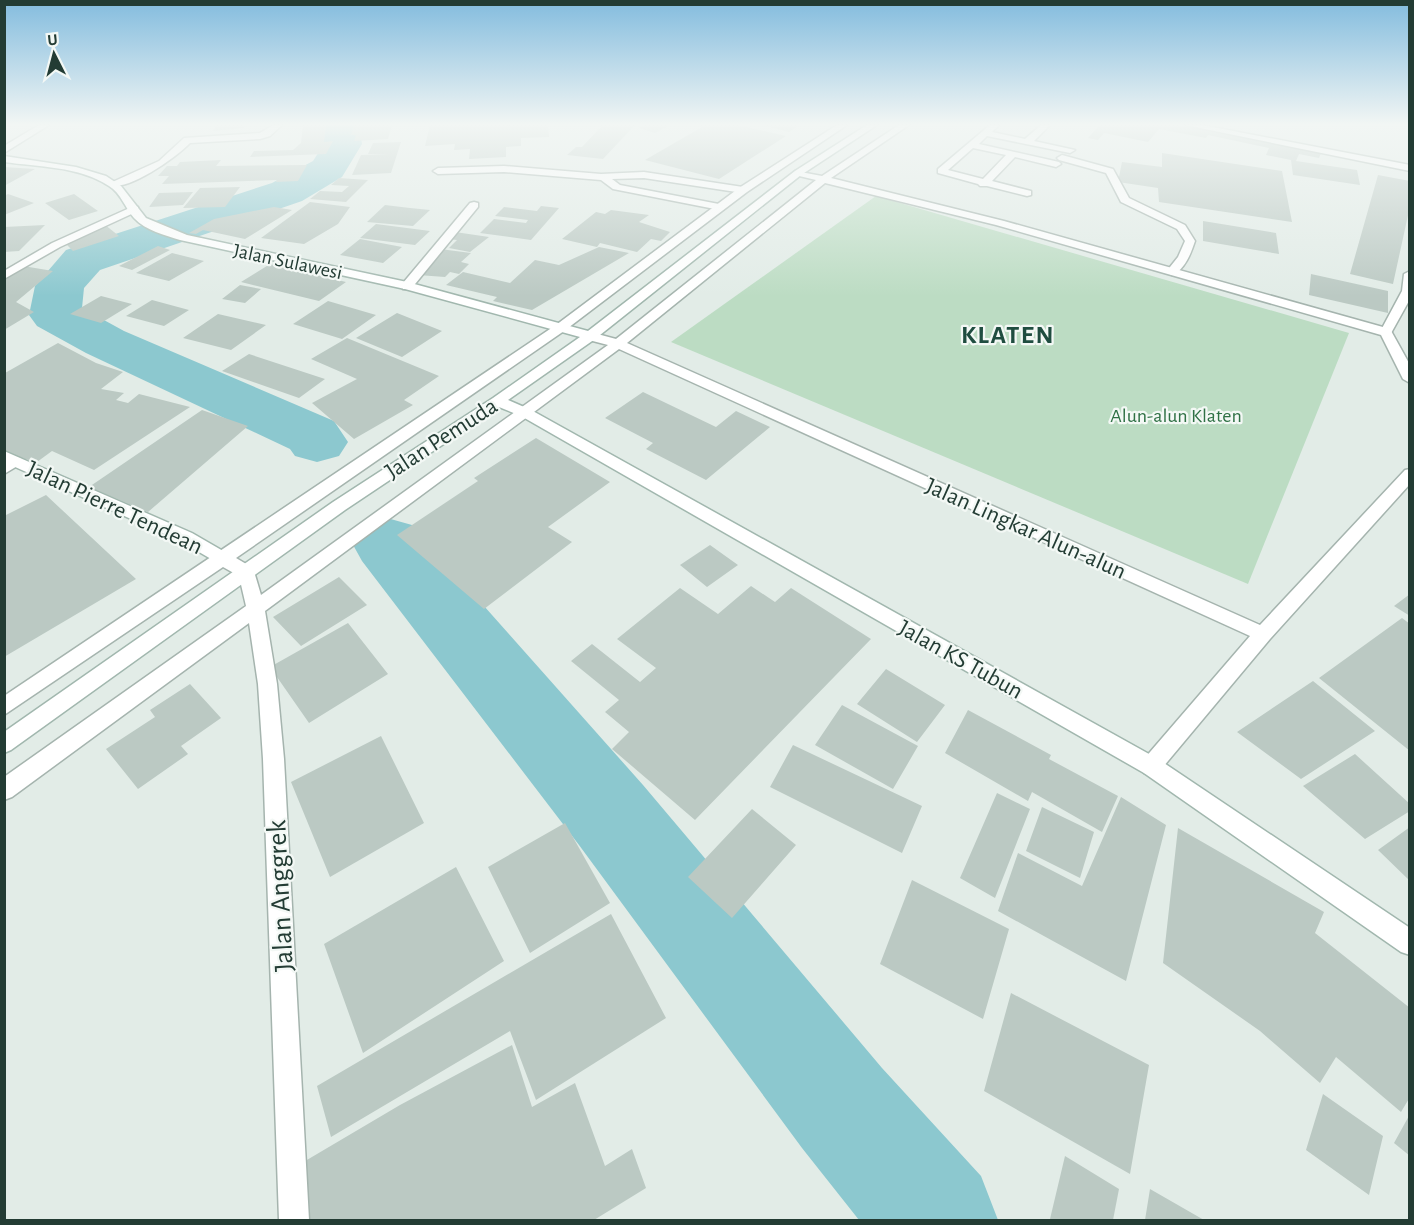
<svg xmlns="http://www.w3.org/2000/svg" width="1414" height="1225" viewBox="0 0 1414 1225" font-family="'Alegreya Sans',sans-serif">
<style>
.green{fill:#bcdcc3}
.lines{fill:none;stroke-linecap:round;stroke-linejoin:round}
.river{fill:#8cc8cf;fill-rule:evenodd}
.building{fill:#bbc9c3}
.lane-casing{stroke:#a5b4ae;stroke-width:3}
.street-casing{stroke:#a5b4ae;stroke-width:3}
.secondary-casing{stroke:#a1b7ae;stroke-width:3}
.lane{fill:#fff;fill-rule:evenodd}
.street{fill:#fff;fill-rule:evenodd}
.secondary{fill:#fff;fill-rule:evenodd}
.labels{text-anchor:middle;stroke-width:4.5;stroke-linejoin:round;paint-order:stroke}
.far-street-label{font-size:20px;fill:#233c34;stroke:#f3f8f5}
.far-park-label{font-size:20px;fill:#2f7145;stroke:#f3f8f5}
.street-label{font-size:24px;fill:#233c34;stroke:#f3f8f5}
.far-district-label{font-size:26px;font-weight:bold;letter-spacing:1.5px;fill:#1f4d40;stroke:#f3f8f5}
.near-street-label{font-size:28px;fill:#233c34;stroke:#f3f8f5}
</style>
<rect width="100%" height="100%" fill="#e2ece7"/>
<path class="green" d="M 876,196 L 1349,333 L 1248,584 L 671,342 Z"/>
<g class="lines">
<path class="river" d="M 323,125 L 359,125 L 362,144 L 342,177 L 302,201 L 100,270 L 84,288 L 82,308 L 124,331 L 334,421 L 348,442 L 339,456 L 317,462 L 295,456 L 290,449 L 86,353 L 37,326 L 29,315 L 35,286 L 66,250 L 272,183 L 313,161 L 324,144 Z
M 387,518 L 412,525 L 643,785 L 882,1068 L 981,1176 L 998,1220 L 859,1220 L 802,1148 L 579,845 L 362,561 L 352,543 L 362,525 Z"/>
</g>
<path class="building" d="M 216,125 L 245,125 L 244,128 L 213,131 Z
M 303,125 L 326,125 L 324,142 L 333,141 L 326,154 L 250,157 L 254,151 L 293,150 L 301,143 Z
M 354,125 L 392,125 L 388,139 L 354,141 L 356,135 L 351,135 Z
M 430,125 L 548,125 L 549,137 L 521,138 L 521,146 L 506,147 L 506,157 L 469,159 L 470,149 L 454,150 L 455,144 L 425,146 Z
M 597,125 L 635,125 L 603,159 L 567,155 L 576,147 L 582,147 L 601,127 Z
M 645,125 L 670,125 L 655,133 L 639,128 Z
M 697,125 L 738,125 L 786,136 L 719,179 L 645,160 L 702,127 Z
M 762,125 L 800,125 L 789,132 Z
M 1100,125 L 1178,125 L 1321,153 L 1319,158 L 1299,154 L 1296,161 L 1357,170 L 1360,185 L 1293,175 L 1291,160 L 1266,155 L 1269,148 L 1208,135 L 1206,138 L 1159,129 L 1148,142 L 1104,133 L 1098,140 L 1088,138 Z
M 401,142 L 391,173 L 352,175 L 361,155 L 389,154 L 368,154 L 373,143 Z
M 1162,153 L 1282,171 L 1292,222 L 1159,202 L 1158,188 L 1118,182 L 1122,162 L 1162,167 Z
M 221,160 L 216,166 L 307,165 L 298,181 L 276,182 L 277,180 L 162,184 L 169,176 L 158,176 L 167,166 L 177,166 L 180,162 Z
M 4,167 L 35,169 L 4,186 Z
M 1378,175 L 1410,181 L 1410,206 L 1393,284 L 1350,274 Z
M 339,178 L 368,180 L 346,202 L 310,199 L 320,191 L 342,192 L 349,186 L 331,185 Z
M 240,187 L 225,207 L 183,208 L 200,188 Z
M 193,192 L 183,205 L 149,207 L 159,193 Z
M 8,194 L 34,203 L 4,215 L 4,196 Z
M 74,194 L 98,211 L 69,220 L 45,203 Z
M 310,202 L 350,207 L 338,224 L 304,244 L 261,238 Z
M 385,205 L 410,208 L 430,210 L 413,226 L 367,222 Z
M 541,206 L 559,208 L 531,240 L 480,233 L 494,219 L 526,223 L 528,220 L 495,216 L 504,207 L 537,211 Z
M 274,207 L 292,210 L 245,239 L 203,230 L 196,234 L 189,233 L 214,219 Z
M 611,210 L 649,215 L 639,222 L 670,232 L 661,241 L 651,239 L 637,252 L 600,243 L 597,247 L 562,239 L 596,212 L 605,214 Z
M 1203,221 L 1276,233 L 1279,254 L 1203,241 Z
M 104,224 L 119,236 L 73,251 L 65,243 Z
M 376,224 L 430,231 L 415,245 L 360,238 Z
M 45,225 L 19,251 L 4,252 L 4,227 Z
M 455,232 L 489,237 L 470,252 L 449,248 L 457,240 L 448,239 Z
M 360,239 L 402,247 L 383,263 L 340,255 Z
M 158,246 L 170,250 L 132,270 L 119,266 Z
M 599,247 L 629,253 L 532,310 L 493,301 L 497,297 L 446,285 L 463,272 L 510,283 L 535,260 L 559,265 Z
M 440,249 L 471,253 L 461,262 L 469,264 L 459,274 L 450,272 L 445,277 L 418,275 Z
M 172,253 L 204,261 L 169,281 L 136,273 Z
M 270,264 L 346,282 L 319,301 L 241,282 Z
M 23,266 L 53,271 L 16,302 L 34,312 L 4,330 L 4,277 Z
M 1311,274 L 1388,291 L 1388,313 L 1309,295 Z
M 240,285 L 261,289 L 245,303 L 222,299 Z
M 101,296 L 132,304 L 101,323 L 70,314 Z
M 152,300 L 189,310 L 164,326 L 126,316 Z
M 328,301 L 376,315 L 342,339 L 293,324 Z
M 397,313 L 442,331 L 402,357 L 356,338 Z
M 218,314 L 266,325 L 231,350 L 183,338 Z
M 347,338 L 439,376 L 404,400 L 413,405 L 354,439 L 312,403 L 357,379 L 311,359 Z
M 58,343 L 96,363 L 123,372 L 101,389 L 124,393 L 116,400 L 128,403 L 139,394 L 190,407 L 94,470 L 52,451 L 37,462 L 5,454 L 5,373 Z
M 249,354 L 325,379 L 299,398 L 222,371 Z
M 643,392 L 716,427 L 736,411 L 770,427 L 706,480 L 646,449 L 653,443 L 605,418 Z
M 202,410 L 248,426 L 148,512 L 89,487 Z
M 536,438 L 610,482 L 548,527 L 572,542 L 484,609 L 397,535 L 478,481 L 474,478 Z
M 46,495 L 136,579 L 4,657 L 4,516 Z
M 710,545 L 738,565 L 707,587 L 680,565 Z
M 339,577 L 367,605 L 301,646 L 273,617 Z
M 751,586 L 775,602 L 791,588 L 871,639 L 695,820 L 612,749 L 629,732 L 605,712 L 619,700 L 571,661 L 592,644 L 640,682 L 656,668 L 617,639 L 680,588 L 718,614 Z
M 1410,594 L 1410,616 L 1394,606 Z
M 1402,618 L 1410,624 L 1410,751 L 1319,678 Z
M 348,623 L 388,674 L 309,723 L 270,667 Z
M 886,669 L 945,705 L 917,742 L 857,704 Z
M 1313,681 L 1375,731 L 1301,779 L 1237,732 Z
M 190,684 L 221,718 L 181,746 L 188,754 L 138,789 L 106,749 L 155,717 L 150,710 Z
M 842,705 L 918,746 L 893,789 L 815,745 Z
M 968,710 L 1051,755 L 1049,759 L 1118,796 L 1102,832 L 1032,792 L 1028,801 L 945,753 Z
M 381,736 L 424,823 L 330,877 L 291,782 Z
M 793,745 L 922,806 L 902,853 L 770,787 Z
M 1355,754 L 1410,804 L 1410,811 L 1365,839 L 1303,786 Z
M 997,793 L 1030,809 L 995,898 L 960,878 Z
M 1121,797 L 1166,825 L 1126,981 L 998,911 L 1018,853 L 1082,886 Z
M 1042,807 L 1094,832 L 1080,878 L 1026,851 Z
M 752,809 L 796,845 L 732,918 L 688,877 Z
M 565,823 L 610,903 L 530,953 L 488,867 Z
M 1410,827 L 1410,881 L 1378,850 Z
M 1178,828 L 1324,912 L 1315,933 L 1410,1008 L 1410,1097 L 1401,1112 L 1336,1057 L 1320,1083 L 1260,1031 L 1163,963 Z
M 456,867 L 504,961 L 363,1053 L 324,944 Z
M 912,880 L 1009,929 L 983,1019 L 880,964 Z
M 611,914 L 666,1018 L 536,1100 L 510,1031 L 331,1137 L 317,1086 Z
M 1011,993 L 1149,1065 L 1130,1174 L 984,1091 Z
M 512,1045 L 532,1107 L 575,1083 L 605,1166 L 632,1149 L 646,1188 L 594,1220 L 297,1220 L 295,1167 L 400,1105 Z
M 1323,1094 L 1383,1136 L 1369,1195 L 1306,1150 Z
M 1410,1114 L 1410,1156 L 1394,1143 Z
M 1065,1156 L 1119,1189 L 1113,1220 L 1050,1219 Z
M 1150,1189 L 1204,1220 L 1145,1220 Z"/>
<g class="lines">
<g class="lane-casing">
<path id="lane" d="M 990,125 L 999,125 L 992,132 L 1025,139 L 1041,125 L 1050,125 L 1034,141 L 1075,150 L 1070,153 L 987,136 L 979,144 L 1059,162 L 1061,164 L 1056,167 L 1015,157 L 992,181 L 1031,191 L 1031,195 L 1027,196 L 987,186 L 980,186 L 978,184 L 938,173 L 938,169 ZM 973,148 L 1006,155 L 983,179 L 948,170 Z
M 1185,125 L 1202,125 L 1410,165 L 1410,171 Z
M 1062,155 L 1113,169 L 1129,198 L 1185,225 L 1195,241 C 1191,253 1185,270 1172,275 L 1166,272 L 1178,257 L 1185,241 L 1177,229 L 1121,202 L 1106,173 L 1059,160 L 1057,158 Z
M 504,166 L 601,174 L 644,172 L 743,187 L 748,190 L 743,193 L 644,178 L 612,179 L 620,185 L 724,205 L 724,209 L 720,210 L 613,189 L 601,180 L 504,172 L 438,174 L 433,171 L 438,168 Z
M 1410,271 L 1410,299 L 1390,335 L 1382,335 L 1380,332 L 1402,291 L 1404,274 Z"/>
</g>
<g class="street-casing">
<path id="street" d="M 39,125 L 49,125 L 4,153 L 4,146 Z
M 273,125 L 282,125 L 270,136 L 260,139 L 190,143 C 178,156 124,195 108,184 L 159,161 L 184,138 L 260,133 Z
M 837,125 L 847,125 L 747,192 L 564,331 L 236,558 L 253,568 L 261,595 L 608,345 L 585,339 L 584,336 L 585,333 L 590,332 L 616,339 L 816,180 L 795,175 L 795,171 L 822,176 L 899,125 L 909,125 L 831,178 L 1004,221 L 1390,329 L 1410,365 L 1410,383 L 1403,379 L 1381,335 L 996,225 L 825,183 L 627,343 L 1260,625 L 1405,470 L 1410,469 L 1410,484 L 1270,639 L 1158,773 L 1151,775 L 1144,773 L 1141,766 L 1144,759 L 1250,636 L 619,349 L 265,611 L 277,684 L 284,759 L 309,1220 L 279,1220 L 263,759 L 258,684 L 249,623 L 12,797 L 4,800 L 4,777 L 246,606 L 239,576 L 223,567 L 4,715 L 4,696 L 556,325 L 739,188 Z
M 474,202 L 478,203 L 478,207 L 411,289 L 403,289 L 403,283 L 470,203 Z
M 134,206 L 138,207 L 138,211 L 60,247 L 4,279 L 4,271 L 52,243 Z
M 1404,288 L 1410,288 L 1410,295 L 1404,294 Z
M 16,457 L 21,459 L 24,462 L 4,474 L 4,462 Z"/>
</g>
<g class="secondary-casing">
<path id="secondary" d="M 867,125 L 877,125 L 801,175 L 595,339 L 508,400 L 531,410 L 1158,759 L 1410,928 L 1410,955 L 1401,952 L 1144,773 L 521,416 L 499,407 L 345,510 L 11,750 L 4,753 L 4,732 L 333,502 L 493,398 L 580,337 L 405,289 L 180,240 C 165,235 146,231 134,218 C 125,208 121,193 109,186 C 79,166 38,167 4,162 L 4,156 L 76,167 L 106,176 L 121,186 L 146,218 L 187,235 L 407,282 L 588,331 L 795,171 Z
M 4,451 L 192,533 L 230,555 L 232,559 L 230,563 L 224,565 L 218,563 L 180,541 L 4,462 Z"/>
</g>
<use href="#lane" class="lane"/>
<use href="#street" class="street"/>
<use href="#secondary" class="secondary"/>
</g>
<linearGradient id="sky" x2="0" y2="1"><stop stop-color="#83bcde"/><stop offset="0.42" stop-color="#f2f6f4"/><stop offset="1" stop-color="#f2f6f4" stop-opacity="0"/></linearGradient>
<rect width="1414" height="296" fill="url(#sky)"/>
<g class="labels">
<g class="far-street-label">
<text transform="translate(288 261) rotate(12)" y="7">Jalan Sulawesi</text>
</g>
<g class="far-park-label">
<text x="1176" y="422">Alun-alun Klaten</text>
</g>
<g class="street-label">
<text transform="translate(441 438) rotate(-33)" y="8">Jalan Pemuda</text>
<text transform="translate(115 507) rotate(25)" y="8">Jalan Pierre Tendean</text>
<text transform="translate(1026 528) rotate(24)" y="8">Jalan Lingkar Alun-alun</text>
<text transform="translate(961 659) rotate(29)" y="8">Jalan KS Tubun</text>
</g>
<g class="far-district-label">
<text x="1008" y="343">KLATEN</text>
</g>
<g class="near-street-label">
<text transform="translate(279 896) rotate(-93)" y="10">Jalan Anggrek</text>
</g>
</g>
<rect width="1414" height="1225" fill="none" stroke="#233c34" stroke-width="12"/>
<g transform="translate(54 54) rotate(354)" stroke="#f3f8f5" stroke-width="4.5" paint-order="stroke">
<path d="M0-4.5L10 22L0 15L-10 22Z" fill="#233c34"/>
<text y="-9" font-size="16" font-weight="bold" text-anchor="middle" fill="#233c34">U</text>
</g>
</svg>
